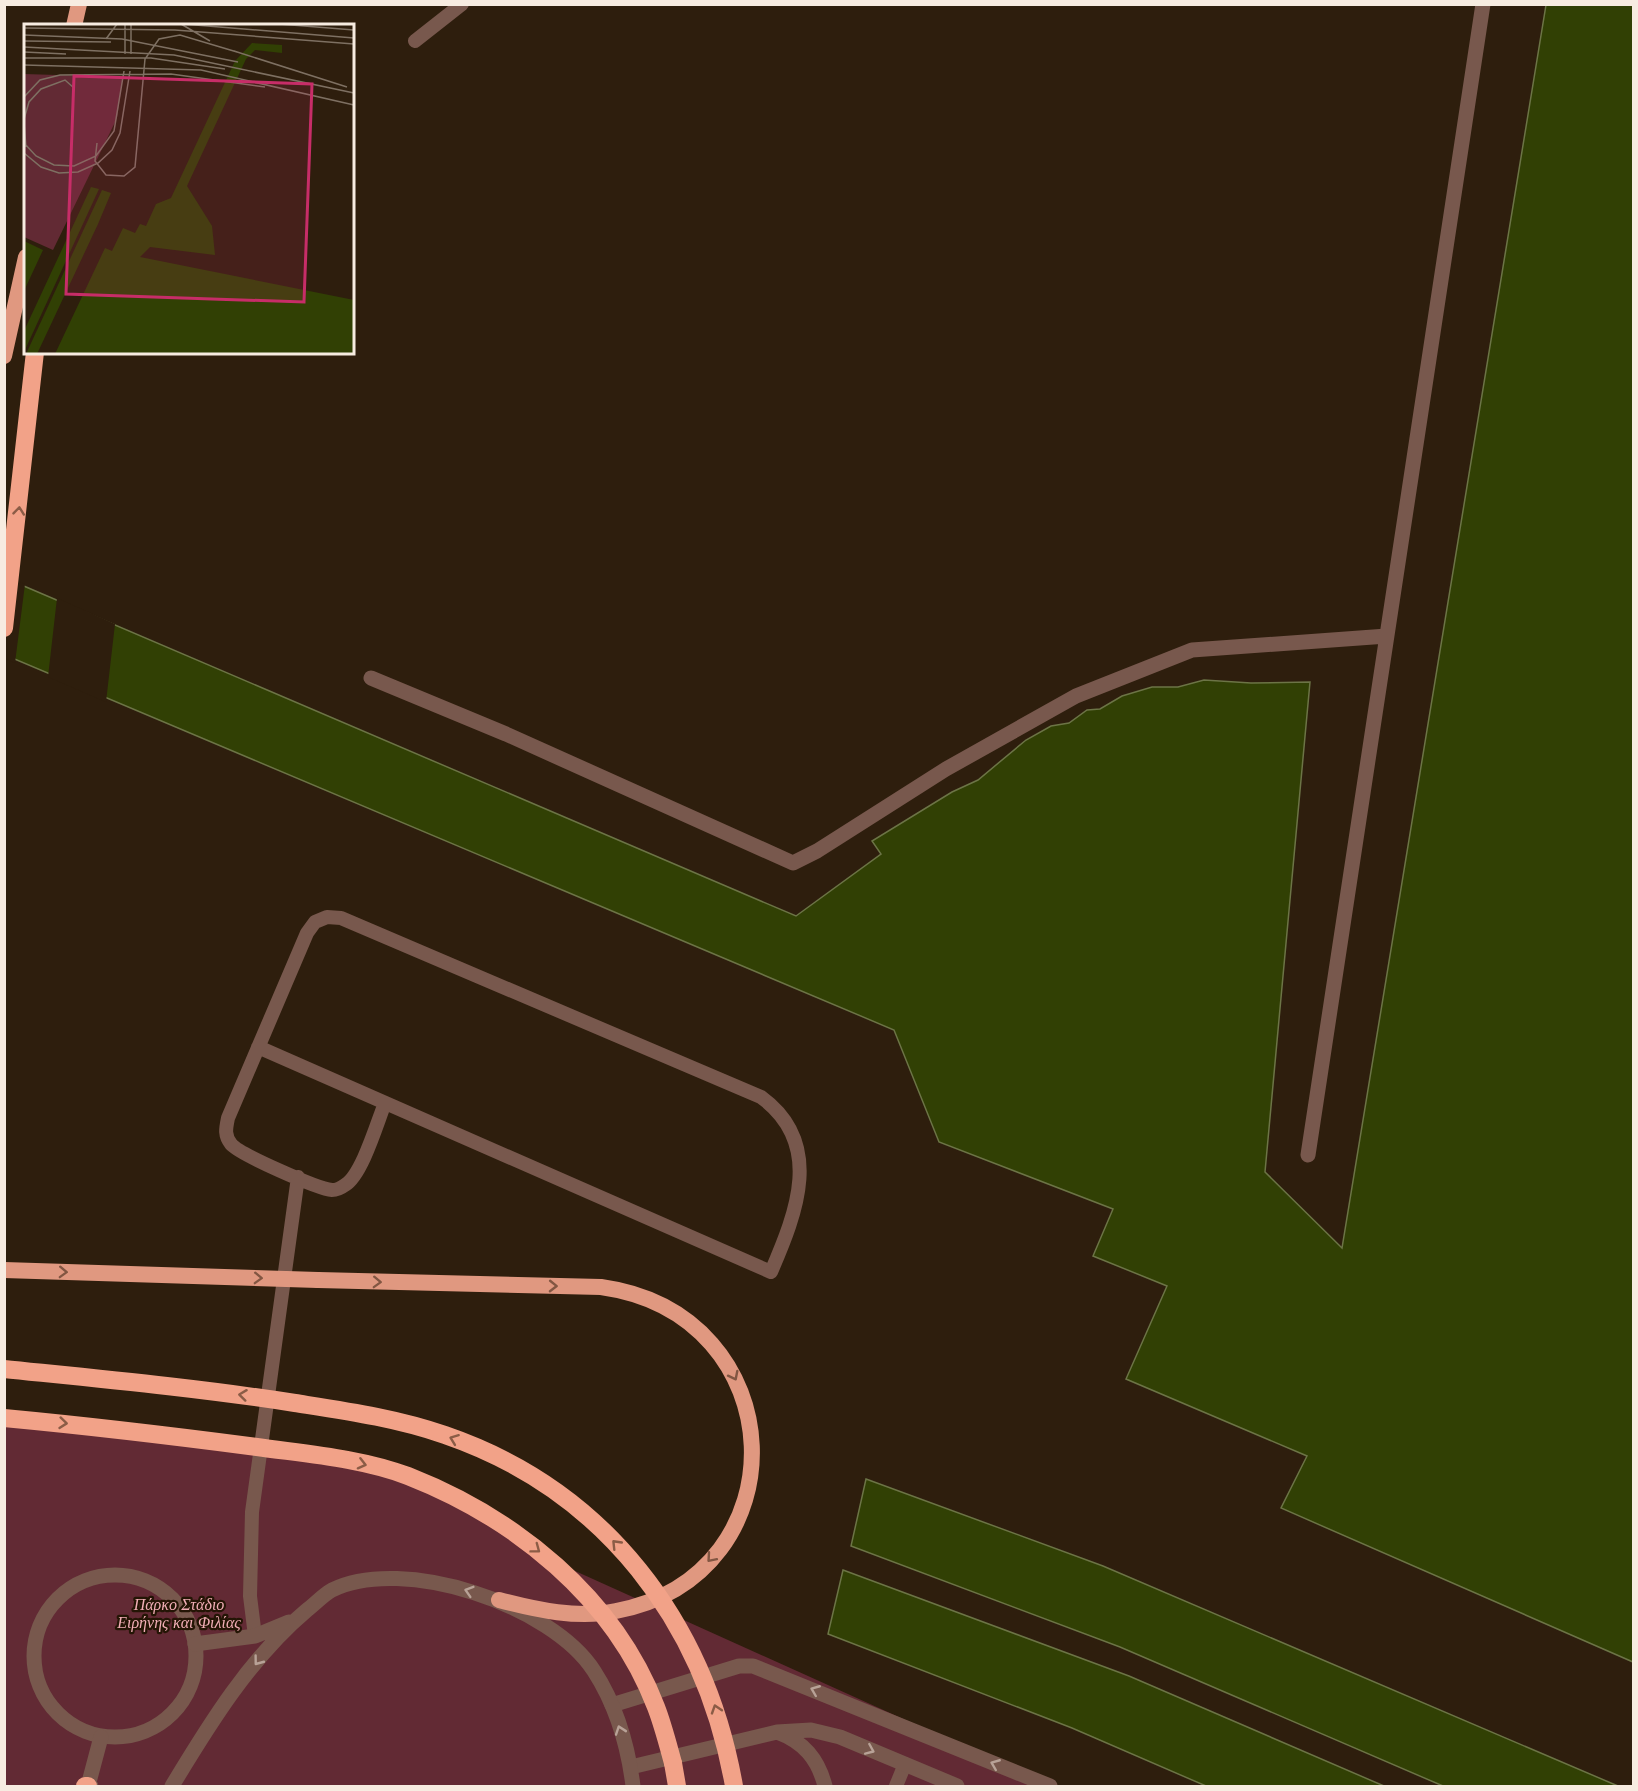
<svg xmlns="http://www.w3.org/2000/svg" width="1638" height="1791" viewBox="0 0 1638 1791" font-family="'Libre Baskerville',serif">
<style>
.green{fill:#622a34}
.water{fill:#314004;stroke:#6c7446;stroke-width:1.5}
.pier{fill:#2e1e0d}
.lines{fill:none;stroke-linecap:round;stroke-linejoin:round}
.service{stroke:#78584d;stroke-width:14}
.pedestrian{stroke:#78584d;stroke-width:15}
.minor{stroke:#78584d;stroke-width:15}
.tertiary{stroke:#78584d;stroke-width:15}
.trunk{stroke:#e09880;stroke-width:16}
.motorway{stroke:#f2a288;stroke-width:18}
.trunk-bridge{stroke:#e09880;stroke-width:16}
.motorway-bridge{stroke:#f2a288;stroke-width:18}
.oneway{stroke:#8b5c46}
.oneway2{stroke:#825642}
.oneway3{stroke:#b8a297}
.labels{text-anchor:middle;stroke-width:4.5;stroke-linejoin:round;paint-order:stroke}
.park-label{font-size:16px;font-style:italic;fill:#f2aeb6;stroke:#241505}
.inset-road{fill:none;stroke:#7e7062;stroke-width:1.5}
.view{fill:#c72d68;fill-opacity:0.15;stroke:#c72d68;stroke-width:3}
.inset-edge{fill:none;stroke:#f7ece1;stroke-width:3}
</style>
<rect width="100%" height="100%" fill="#2e1e0d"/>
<path class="green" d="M 5,1418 L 407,1476 L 553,1561 L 1052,1786 L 5,1786 Z"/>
<path class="water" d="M 1546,5 L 1633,5 L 1633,1662 L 1281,1508 L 1307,1456 L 1126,1379 L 1167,1286 L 1093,1256 L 1113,1209 L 939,1142 L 894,1030 L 5,655 L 5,578 L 796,916 L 881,854 L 872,841 L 952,792 L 978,780 L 1026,740 L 1051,726 L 1069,723 L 1087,710 L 1100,709 L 1122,696 L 1152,687 L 1178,687 L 1204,680 L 1251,683 L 1310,682 L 1265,1172 L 1342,1248 Z
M 866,1479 L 1103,1566 L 1618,1786 L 1443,1786 L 1120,1647 L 851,1546 Z
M 843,1570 L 1129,1676 L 1384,1786 L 1206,1786 L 1072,1728 L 828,1634 Z"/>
<path class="pier" d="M 4,575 L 25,584 L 15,663 L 4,658 Z
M 57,598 L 115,624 L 106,702 L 48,677 Z"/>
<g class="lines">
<path class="service" d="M 415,41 L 462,4
M 258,1047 L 771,1272 C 797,1212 824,1143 761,1097 L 341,918 L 327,917 L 315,922 L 307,933 L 228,1118 C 226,1128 224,1135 231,1144 C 239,1154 318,1189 332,1190 C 336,1190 341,1188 345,1185 C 362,1175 377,1123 385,1103
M 255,1636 L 250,1596 L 252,1512 L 298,1177
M 896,1786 L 905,1764"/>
<path class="pedestrian" d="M 371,678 L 506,734 L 793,863 L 817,851 L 946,769 L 1076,696 L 1192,650 L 1387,636
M 1308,1155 L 1483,4"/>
<path class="minor" d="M34 1656a81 81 0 1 1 162 0a81 81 0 1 1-162 0Z
M 612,1705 L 739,1666 L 753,1666 L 1050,1786
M 777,1732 C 804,1742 818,1759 825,1786
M 631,1767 L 777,1732 L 811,1730 L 840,1737 L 957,1786"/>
<path class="tertiary" d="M 195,1644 L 255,1636 L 289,1622
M 91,1786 L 88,1786 L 101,1737
M 172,1786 C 210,1723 250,1658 307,1610 C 315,1604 323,1595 332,1590 C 403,1555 552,1605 594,1671 C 616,1705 628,1746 633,1786"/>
<path class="trunk" d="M 74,26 L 79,4
M 4,356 L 26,257
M 318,1280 L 601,1287 C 795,1314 804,1575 616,1611 C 578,1619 537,1610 499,1600"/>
<path class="motorway" d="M 4,628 L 35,352
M 673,1763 L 677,1786
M 85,1786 L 88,1786"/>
<path class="trunk-bridge" d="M 4,1270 L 318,1280"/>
<path class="motorway-bridge" d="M 4,1369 C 102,1379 199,1388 295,1403 C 346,1411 396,1418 445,1435 C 605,1490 705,1622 734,1786
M 4,1418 C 89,1426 173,1436 257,1447 C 306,1454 360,1458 408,1476 C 515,1518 614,1597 656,1707 C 663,1725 668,1745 673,1763"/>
</g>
<defs><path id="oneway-chevron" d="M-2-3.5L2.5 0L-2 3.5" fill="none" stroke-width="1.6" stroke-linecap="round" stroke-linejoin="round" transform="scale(1.5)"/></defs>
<g class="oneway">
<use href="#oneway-chevron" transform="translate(19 511) rotate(-84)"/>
<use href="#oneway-chevron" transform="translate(243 1395) rotate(-173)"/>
<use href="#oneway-chevron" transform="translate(63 1423) rotate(6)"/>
<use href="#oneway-chevron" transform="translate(454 1439) rotate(-159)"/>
<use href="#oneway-chevron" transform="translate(362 1464) rotate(14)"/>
<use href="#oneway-chevron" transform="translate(616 1544) rotate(-134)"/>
<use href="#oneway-chevron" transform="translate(536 1549) rotate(37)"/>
<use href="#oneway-chevron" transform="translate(716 1709) rotate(-108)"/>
</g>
<g class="oneway2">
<use href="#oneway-chevron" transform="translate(63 1272) rotate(2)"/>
<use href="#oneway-chevron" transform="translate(258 1278) rotate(2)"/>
<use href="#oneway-chevron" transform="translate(377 1282) rotate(2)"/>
<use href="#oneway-chevron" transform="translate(553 1286) rotate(1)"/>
<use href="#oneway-chevron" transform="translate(734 1376) rotate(63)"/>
<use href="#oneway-chevron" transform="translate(711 1558) rotate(131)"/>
</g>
<g class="oneway3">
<use href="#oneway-chevron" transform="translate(469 1591) rotate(-163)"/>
<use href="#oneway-chevron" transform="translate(258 1661) rotate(127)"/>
<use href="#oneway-chevron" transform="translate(815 1690) rotate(-158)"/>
<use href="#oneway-chevron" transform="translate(620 1730) rotate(-109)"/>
<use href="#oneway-chevron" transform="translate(870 1750) rotate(23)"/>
<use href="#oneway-chevron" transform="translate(995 1764) rotate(-158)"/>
</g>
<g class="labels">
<g class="park-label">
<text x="179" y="1610">Πάρκο Στάδιο<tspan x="179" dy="18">Ειρήνης και Φιλίας</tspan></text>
</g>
</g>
<g transform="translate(24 24)">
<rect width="330" height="330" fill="#2e1e0d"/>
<path d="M 0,50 L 99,53 L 93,94 L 29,226 L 0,213 Z" fill="#622a34"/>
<path d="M 228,19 L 258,21 L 258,29 L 231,26 L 222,35 L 163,162 L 188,202 L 191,231 L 126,223 L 116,233 L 330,276 L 330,330 L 31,330 L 81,224 L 88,227 L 99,204 L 111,209 L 116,200 L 122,202 L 132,180 L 147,174 L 211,37 ZM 67,163 L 75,165 L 0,328 L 0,307 ZM 78,166 L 87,169 L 74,200 L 13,330 L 2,330 ZM 0,217 L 19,226 L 0,267 Z" fill="#314004"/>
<path class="inset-road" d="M 107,0 L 107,30M 157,0 L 186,17M 159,0 L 330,14M 255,0 L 330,6M 0,4 L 151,6 L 330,20M 0,11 L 98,15 L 214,38M 82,15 L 93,0M 0,17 L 87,18M 0,23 L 150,31 L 330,69M 210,27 L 323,63M 0,28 L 42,30M 101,30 L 101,0M 0,34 L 127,34 L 201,45M 0,41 L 177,46 L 330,81M 0,73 L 16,56 L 36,51 L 147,50 L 241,63M 0,95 L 5,78 L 17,65 L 41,56 L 50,64M 0,99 L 2,123M 0,119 L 12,132 L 30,141 L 50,142 L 72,132 L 90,107 L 100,47M 73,119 L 71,137 L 82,151 L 100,152 L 111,143 L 121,35 L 135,15 L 156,11 L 213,28M 0,129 L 17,143 L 35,149 L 54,148 L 74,139 L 88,126 L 96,109 L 106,47"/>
<path class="view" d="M 50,52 L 288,60 L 280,278 L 42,270 Z"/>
<rect width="330" height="330" class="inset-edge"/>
</g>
<rect width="1638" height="1791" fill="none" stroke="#f7ece1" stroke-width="12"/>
</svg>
